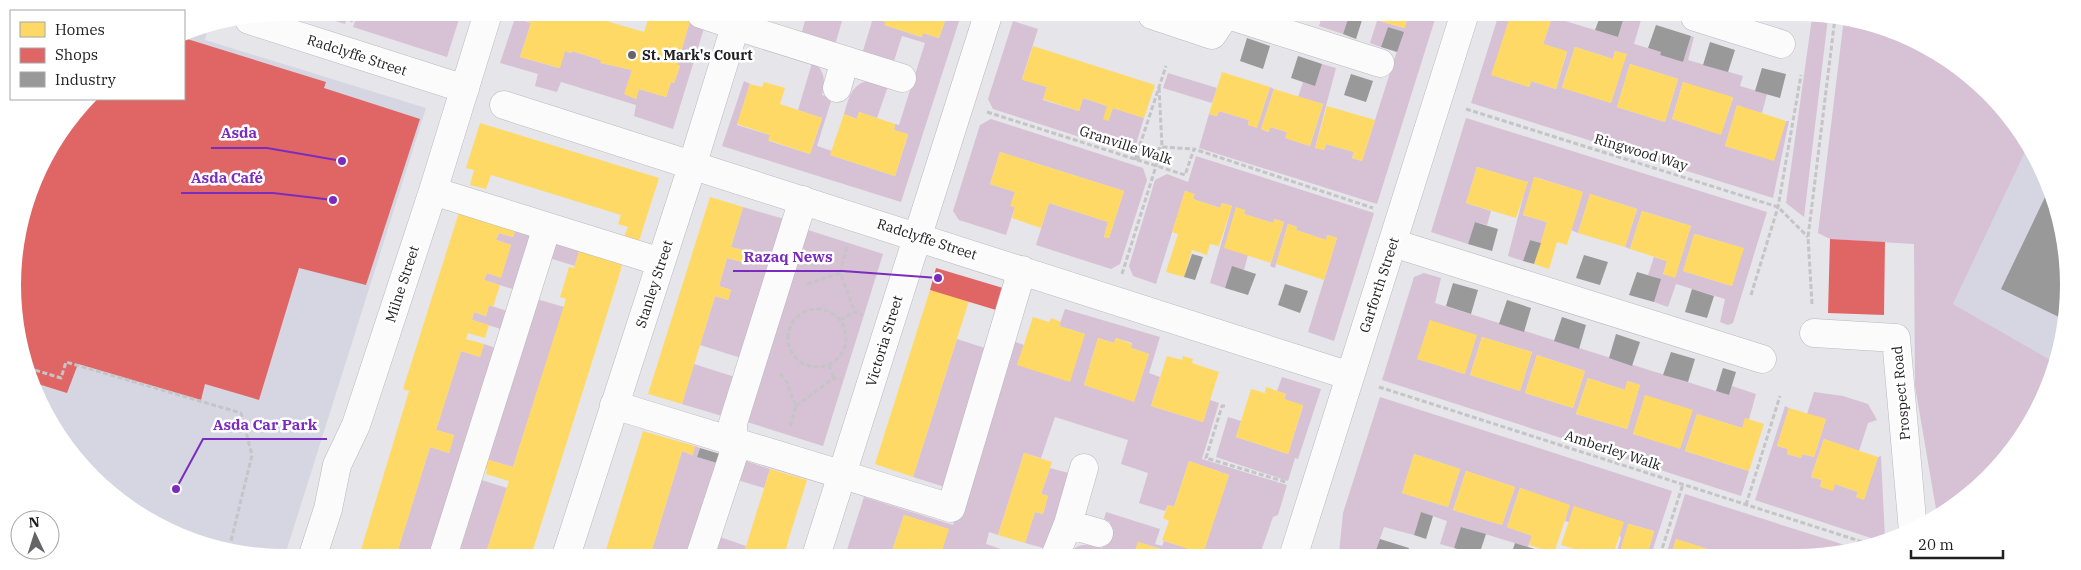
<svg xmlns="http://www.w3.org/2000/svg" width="2081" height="570" viewBox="0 0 2081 570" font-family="'IBM Plex Serif',serif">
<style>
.built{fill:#d5d6e1}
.green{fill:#d6c2d4;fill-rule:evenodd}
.homes{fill:#ffd966}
.shops{fill:#e06666}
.industry{fill:#999}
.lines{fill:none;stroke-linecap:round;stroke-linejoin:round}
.minor-casing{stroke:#b9b9bd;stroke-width:29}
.path{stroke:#c5c5c7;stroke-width:3;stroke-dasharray:5 2.5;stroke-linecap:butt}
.minor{stroke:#fbfbfc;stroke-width:28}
.poi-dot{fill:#656569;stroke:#fff;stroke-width:2}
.labels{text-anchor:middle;stroke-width:5;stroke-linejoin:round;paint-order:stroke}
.street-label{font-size:14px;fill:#202023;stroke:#fff}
.poi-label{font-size:14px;font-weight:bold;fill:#202023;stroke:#fff;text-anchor:start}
.leader{fill:none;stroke:#7b2cbf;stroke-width:2}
.callout-dot{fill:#7b2cbf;stroke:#fff;stroke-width:2}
.callout-label{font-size:15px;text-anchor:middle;font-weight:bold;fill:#7b2cbf;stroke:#fff;stroke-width:5;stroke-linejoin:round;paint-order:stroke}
</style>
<rect width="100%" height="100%" fill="#e5e5ea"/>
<path class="built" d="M 208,28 L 205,40 L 426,108 L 286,552 L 232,552 L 149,521 L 69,451 L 22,356 L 13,267 L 41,164 L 91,99 L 184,99 L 184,33 Z
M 2028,146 L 2063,232 L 2063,338 L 2054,362 L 1953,304 Z"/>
<path class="green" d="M 320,13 L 349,13 L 345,24 L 319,16 Z
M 358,13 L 461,13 L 447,57 L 353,27 Z
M 807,14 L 844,14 L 835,45 L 801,35 Z
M 947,15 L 961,15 L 901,202 L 722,146 L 744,81 L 750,84 L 737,125 L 770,135 L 769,141 L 810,154 L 822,118 L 798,110 L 812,63 C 826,69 825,82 822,95 L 832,98 L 817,146 L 832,151 L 830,155 L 895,176 L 908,135 L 894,130 L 895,124 L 899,125 L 925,43 L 902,36 L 893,64 L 862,54 L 873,18 L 886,22 L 885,25 L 921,37 L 923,33 L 939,38 Z
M 1322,16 L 1349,16 L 1343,34 L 1319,26 Z
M 1367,16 L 1381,16 L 1380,21 L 1404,28 L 1408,16 L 1436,16 L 1377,204 L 1199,148 L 1209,114 L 1217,116 L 1219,111 L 1249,120 L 1248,125 L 1257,127 L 1270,87 L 1274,89 L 1261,129 L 1268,132 L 1270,127 L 1287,132 L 1286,138 L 1310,146 L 1323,104 L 1298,97 L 1303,82 L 1315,85 L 1322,64 L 1336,68 L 1315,148 L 1324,150 L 1326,144 L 1354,152 L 1352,158 L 1362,161 L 1403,32 L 1388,27 L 1381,47 L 1370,43 L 1377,21 L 1367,18 Z
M 1498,17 L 1510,17 L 1492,75 L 1529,87 L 1531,81 L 1556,89 L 1567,52 L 1543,44 L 1552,17 L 1618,37 L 1624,17 L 1641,20 L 1634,44 L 1661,52 L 1660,55 L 1683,62 L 1691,36 L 1694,37 L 1688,60 L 1743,76 L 1740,86 L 1767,94 L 1762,113 L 1737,106 L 1725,146 L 1773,160 L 1786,121 L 1789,121 L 1773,198 L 1471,103 ZM 1575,47 L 1613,59 L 1615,51 L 1626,54 L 1611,103 L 1562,87 ZM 1630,64 L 1678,79 L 1665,122 L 1617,107 ZM 1683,82 L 1733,98 L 1721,134 L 1672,119 Z
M 515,18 L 531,23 L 520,57 L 559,68 L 565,51 L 571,53 L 572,51 L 601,60 L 601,63 L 632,70 L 625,94 L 636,99 L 639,89 L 666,97 L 671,82 L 674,83 L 680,66 L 677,65 L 690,21 L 705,25 L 673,129 L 634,116 L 636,105 L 561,82 L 557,92 L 535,86 L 538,74 L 500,63 Z
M 1812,18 L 1828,18 L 1804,217 L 1786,203 Z
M 1844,18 L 1849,18 L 1947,58 L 2022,133 L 2028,146 L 1953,304 L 2054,362 L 2032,421 L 1976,490 L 1939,514 L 1936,509 L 1915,386 L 1914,244 L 1830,239 L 1818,233 Z
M 1013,21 L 1038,29 L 1022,79 L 1047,87 L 1043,100 L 1079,111 L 1083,98 L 1107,106 L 1108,121 L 1113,108 L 1144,118 L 1133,154 L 993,109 L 988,99 Z
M 1168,73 L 1217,88 L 1212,103 L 1163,88 Z
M 870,80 L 888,86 L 877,118 L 859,112 L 857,119 L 844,114 C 849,98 851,84 870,80 Z
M 1466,118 L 1767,212 L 1733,323 L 1728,325 L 1720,322 L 1725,299 L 1676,284 L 1668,307 L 1654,302 L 1660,279 L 1648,275 L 1654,257 L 1667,261 L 1663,274 L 1675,277 L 1691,226 L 1642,211 L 1630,249 L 1625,247 L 1637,209 L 1590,194 L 1578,233 L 1571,230 L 1583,192 L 1535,177 L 1523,215 L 1547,222 L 1541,243 L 1530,240 L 1523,261 L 1508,256 L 1527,182 L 1477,167 L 1466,203 L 1491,211 L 1487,225 L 1475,222 L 1468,244 L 1431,232 ZM 1695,234 L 1743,248 L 1732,286 L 1683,271 Z
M 991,119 L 1143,168 L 1147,180 L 1120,264 L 1111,269 L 1036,245 L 1049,203 L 1108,222 L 1104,237 L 1109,238 L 1124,191 L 1000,152 L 990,184 L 1015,192 L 1011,205 L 1015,207 L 1006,235 L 959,220 L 953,211 L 980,125 Z
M 1196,156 L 1374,213 L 1334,341 L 1308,332 L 1337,238 L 1328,235 L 1326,240 L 1296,230 L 1297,227 L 1288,224 L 1275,268 L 1270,266 L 1284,222 L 1275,219 L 1273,223 L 1244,214 L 1245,210 L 1236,208 L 1248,255 L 1244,270 L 1232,267 L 1225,288 L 1210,283 L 1232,206 L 1222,203 L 1220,208 L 1193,199 L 1194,194 L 1185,191 L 1156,284 L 1133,276 L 1129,266 L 1155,180 L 1167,174 L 1188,182 Z
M 743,207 L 784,219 L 741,358 L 700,345 L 715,296 L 728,300 L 731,290 L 719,286 L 727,258 L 742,262 L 746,251 L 731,247 Z
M 517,223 L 538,230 L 519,291 L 484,280 L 487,273 L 501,277 L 511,245 L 496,240 L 499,233 L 513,237 Z
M 805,229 L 883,254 L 823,446 L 744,421 Z
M 553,235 L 581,244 L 575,266 L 546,257 Z
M 1424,273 L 1441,278 L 1435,303 L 1716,391 L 1729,395 L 1732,386 L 1756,394 L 1749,419 L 1742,428 L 1697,414 L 1685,451 L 1749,471 L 1741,496 L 1382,380 L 1414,277 ZM 1430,320 L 1465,374 L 1418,359 ZM 1482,337 L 1532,352 L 1520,391 L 1470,375 ZM 1537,355 L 1585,371 L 1573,408 L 1525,393 ZM 1588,378 L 1625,390 L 1628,381 L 1640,385 L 1627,429 L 1576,414 ZM 1645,396 L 1692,410 L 1680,448 L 1633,434 Z
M 533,298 L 564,307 L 513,467 L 482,458 Z
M 489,305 L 513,313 L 507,331 L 472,320 L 474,312 L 486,316 Z
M 1065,309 L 1160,337 L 1149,373 L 1160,377 L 1151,406 L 1203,422 L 1210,400 L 1219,403 L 1202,459 L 1287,485 L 1278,515 L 1273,517 L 1260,554 L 1176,554 L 1138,542 L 1134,554 L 1070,554 C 1077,541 1090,545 1102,548 L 1110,522 L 1104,519 L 1106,512 L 1160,529 L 1155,544 L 1162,546 L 1164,541 L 1203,553 L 1229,475 L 1189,461 L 1174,507 L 1168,505 L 1165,511 L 1139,503 L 1148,473 L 1121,464 L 1128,440 L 1055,417 L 1041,458 L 1024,453 L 998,535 L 989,532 L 986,544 L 1007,551 L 1006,554 L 941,554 L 948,529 L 904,515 L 891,554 L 846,553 L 864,497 L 953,525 L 1010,340 L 1024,345 L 1017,365 L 1085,334 L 1059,326 ZM 1098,338 L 1114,343 L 1116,338 L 1132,343 L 1131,348 L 1149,354 L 1134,401 L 1084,385 Z
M 957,339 L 991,350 L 948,488 L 913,477 Z
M 484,344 L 501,350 L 435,553 L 397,553 L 430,447 L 449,453 L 454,435 L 436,430 L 461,351 L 480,357 Z
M 694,364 L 735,377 L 722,416 L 682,404 Z
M 1282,377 L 1321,389 L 1298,459 L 1295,458 L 1288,481 L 1216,457 L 1228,417 L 1241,421 L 1236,437 L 1288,454 L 1303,406 L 1284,399 L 1286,394 L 1277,391 Z
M 1814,392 L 1843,396 L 1868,404 L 1877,420 L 1868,423 L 1859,451 L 1824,439 L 1811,477 L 1822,480 L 1820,487 L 1835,484 L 1858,492 L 1856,497 L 1864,499 L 1878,457 L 1881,456 L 1885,539 L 1880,541 L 1755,500 L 1785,406 L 1789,408 L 1777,446 L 1788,449 L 1787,454 L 1801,458 L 1802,454 L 1814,457 L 1826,419 L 1807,414 Z
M 1380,397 L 1672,491 L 1651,555 L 1647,555 L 1654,531 L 1629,524 L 1619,555 L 1616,555 L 1621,537 L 1574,506 L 1569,522 L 1565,521 L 1569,505 L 1520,488 L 1507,527 L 1532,536 L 1528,547 L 1462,527 L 1454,548 L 1440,544 L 1447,521 L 1421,512 L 1414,535 L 1384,527 L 1375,553 L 1379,554 L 1339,554 L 1343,513 ZM 1414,454 L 1460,469 L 1448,507 L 1402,493 ZM 1466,471 L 1515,487 L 1502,525 L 1453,510 Z
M 695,446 L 700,448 L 697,457 L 717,463 L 693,553 L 651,553 L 682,451 L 692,455 Z
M 740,459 L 770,469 L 764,488 L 734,479 Z
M 1050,468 L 1072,474 L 1047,549 L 1025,543 L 1035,512 L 1043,514 L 1048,496 L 1041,494 Z
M 475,478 L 507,488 L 486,553 L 451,553 Z
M 1685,494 L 1854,548 L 1831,555 L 1725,555 L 1676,539 L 1671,555 L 1666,555 Z
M 717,536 L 746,546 L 744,553 L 711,553 Z"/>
<path class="homes" d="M 530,13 L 597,14 L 596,18 L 644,32 L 650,14 L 667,14 L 690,21 L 677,65 L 680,66 L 674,83 L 671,82 L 666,97 L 639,89 L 636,99 L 624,94 L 632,70 L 600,63 L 601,60 L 572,51 L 571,53 L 565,51 L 560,68 L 520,57 L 531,23 L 528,22 Z
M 874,14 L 947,15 L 939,38 L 923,33 L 922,37 L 884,25 L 886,22 L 873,18 Z
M 1381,16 L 1408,16 L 1405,28 L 1380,21 Z
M 1510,17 L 1522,21 L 1524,17 L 1552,17 L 1543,44 L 1567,51 L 1556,89 L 1531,81 L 1529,87 L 1491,75 Z
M 1033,46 L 1155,85 L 1144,118 L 1113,108 L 1108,121 L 1103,119 L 1107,106 L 1083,98 L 1079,111 L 1043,99 L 1047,87 L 1022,80 Z
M 1575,47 L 1613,59 L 1615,51 L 1627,54 L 1611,103 L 1562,88 Z
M 1630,64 L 1678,79 L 1665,122 L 1617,107 Z
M 1222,72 L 1270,87 L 1257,128 L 1248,125 L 1249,120 L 1219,111 L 1217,116 L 1209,114 Z
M 764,82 L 785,88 L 780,104 L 822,118 L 810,154 L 768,140 L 770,135 L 737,124 L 750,84 L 762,87 Z
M 1683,82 L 1733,97 L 1721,135 L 1672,119 Z
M 1274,89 L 1323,104 L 1310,146 L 1285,138 L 1287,132 L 1270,127 L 1269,132 L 1261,129 Z
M 1737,105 L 1786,121 L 1774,161 L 1725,146 Z
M 1327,106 L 1375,120 L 1362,161 L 1352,158 L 1354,152 L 1326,144 L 1324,150 L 1315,148 Z
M 859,112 L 895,124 L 894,130 L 908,134 L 895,176 L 830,155 L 844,114 L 857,119 Z
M 480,123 L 659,178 L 639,241 L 624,237 L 628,227 L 618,224 L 621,215 L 491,175 L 486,189 L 470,185 L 474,170 L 466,168 Z
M 1000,152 L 1124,191 L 1109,238 L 1104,237 L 1108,222 L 1049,203 L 1041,228 L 1012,218 L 1015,207 L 1010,206 L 1015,192 L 990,184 Z
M 1477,167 L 1528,182 L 1516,218 L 1466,203 Z
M 1534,177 L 1583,192 L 1567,245 L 1557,242 L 1549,269 L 1534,264 L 1547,222 L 1523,215 Z
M 1185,191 L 1195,194 L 1193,199 L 1220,208 L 1222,203 L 1232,206 L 1219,246 L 1210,244 L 1207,255 L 1192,250 L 1184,277 L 1166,272 L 1178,234 L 1172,232 Z
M 1590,194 L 1637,209 L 1625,247 L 1578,233 Z
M 710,197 L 743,207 L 731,247 L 746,251 L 742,262 L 727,258 L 719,286 L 731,290 L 728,300 L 715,296 L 682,404 L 648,394 Z
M 461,206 L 517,223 L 513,237 L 499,233 L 496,240 L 511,245 L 501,278 L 487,273 L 484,280 L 500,285 L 493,307 L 489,305 L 486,316 L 474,312 L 472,320 L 489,325 L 485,338 L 468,333 L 466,339 L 484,344 L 480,357 L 461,351 L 436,430 L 454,435 L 449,453 L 430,447 L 397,553 L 360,553 L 409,391 L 403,389 Z
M 1236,207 L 1245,210 L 1244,214 L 1273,223 L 1274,219 L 1284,222 L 1271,263 L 1224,248 Z
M 1642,211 L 1691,226 L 1675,278 L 1663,274 L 1667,261 L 1630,249 Z
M 1288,224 L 1297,227 L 1296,230 L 1326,240 L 1327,235 L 1337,238 L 1324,280 L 1276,264 Z
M 1694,234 L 1744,248 L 1732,286 L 1683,271 Z
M 581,244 L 624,258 L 618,279 L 532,553 L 486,553 L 509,481 L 486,474 L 487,469 L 479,467 L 482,458 L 513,467 L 566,299 L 560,297 L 564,284 L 569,267 L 574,268 Z
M 930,290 L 969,301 L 913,477 L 875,464 Z
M 1033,317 L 1049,322 L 1051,318 L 1061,322 L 1059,326 L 1085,334 L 1070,382 L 1017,365 Z
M 1430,320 L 1477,335 L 1465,374 L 1417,359 Z
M 1482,337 L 1532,352 L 1520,391 L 1470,375 Z
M 1098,338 L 1114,343 L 1116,338 L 1132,344 L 1131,348 L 1149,354 L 1134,402 L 1084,385 Z
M 1537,355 L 1585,371 L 1573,408 L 1525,393 Z
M 1167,356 L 1182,360 L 1183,356 L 1193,359 L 1192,363 L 1219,372 L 1203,422 L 1151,406 Z
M 1588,378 L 1625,390 L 1627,381 L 1640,385 L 1627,429 L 1576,414 Z
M 1266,387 L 1286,394 L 1284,399 L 1303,405 L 1288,454 L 1236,437 L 1251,389 L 1265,393 Z
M 1645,395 L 1693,410 L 1680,449 L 1633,434 Z
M 1789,408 L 1826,419 L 1814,457 L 1802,454 L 1801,458 L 1787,454 L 1788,449 L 1777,446 Z
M 1697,414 L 1742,428 L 1745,418 L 1764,424 L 1749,471 L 1685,451 Z
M 643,431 L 695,446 L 693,455 L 682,451 L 651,553 L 605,553 Z
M 1824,439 L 1878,457 L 1864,500 L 1856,497 L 1858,492 L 1835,484 L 1833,491 L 1820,487 L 1822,480 L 1811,477 Z
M 1024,453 L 1052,462 L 1041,494 L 1048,496 L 1043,514 L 1035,512 L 1025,543 L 998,535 Z
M 1414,454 L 1460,469 L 1448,507 L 1402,493 Z
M 1189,461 L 1229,475 L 1203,554 L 1162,540 L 1169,521 L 1163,518 L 1168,505 L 1174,507 Z
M 770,469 L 807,480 L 789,538 L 785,553 L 744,553 Z
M 1466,471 L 1515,487 L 1502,525 L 1453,510 Z
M 1520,488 L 1570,505 L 1554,553 L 1529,545 L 1532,536 L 1507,527 Z
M 1574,506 L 1624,522 L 1613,555 L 1594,555 L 1561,545 Z
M 904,515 L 949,529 L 941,554 L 891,554 Z
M 1628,524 L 1654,531 L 1647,555 L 1619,555 Z
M 1676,539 L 1727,555 L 1671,555 Z
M 1138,542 L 1175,554 L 1134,554 Z"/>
<path class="shops" d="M 184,38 L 326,82 L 324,88 L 420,119 L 366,285 L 299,268 L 259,400 L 205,384 L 201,400 L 78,364 L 67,393 L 35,383 L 22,356 L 13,267 L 41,164 L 91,99 L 184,99 Z
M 1830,239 L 1885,242 L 1884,315 L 1828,313 Z
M 936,268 L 1003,288 L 996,310 L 930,290 Z"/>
<path class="industry" d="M 1292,16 L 1305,16 L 1303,21 L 1292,18 Z
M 1349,16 L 1363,17 L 1356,39 L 1343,34 Z
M 1600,17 L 1624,17 L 1618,37 L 1595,30 Z
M 1656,25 L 1691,36 L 1683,62 L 1660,55 L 1661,52 L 1648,48 Z
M 1388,27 L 1404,32 L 1397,52 L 1381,47 Z
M 1247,38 L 1270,46 L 1263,69 L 1240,61 Z
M 1710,42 L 1735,50 L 1728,72 L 1703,65 Z
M 1298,56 L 1322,64 L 1315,86 L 1291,78 Z
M 1762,68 L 1786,74 L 1780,98 L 1755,91 Z
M 1351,74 L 1373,81 L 1366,102 L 1344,95 Z
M 2047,193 L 2063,232 L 2063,314 L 2061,318 L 2001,289 Z
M 1475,222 L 1498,229 L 1492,251 L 1468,244 Z
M 1530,240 L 1541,243 L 1534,264 L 1523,261 Z
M 1192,254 L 1203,257 L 1195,280 L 1184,277 Z
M 1584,255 L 1608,262 L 1600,285 L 1576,278 Z
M 1232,266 L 1256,274 L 1248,295 L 1225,288 Z
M 1637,272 L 1661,279 L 1654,302 L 1629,295 Z
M 1453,283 L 1478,290 L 1471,314 L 1446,306 Z
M 1285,284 L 1308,291 L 1300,313 L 1278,305 Z
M 1692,289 L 1714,296 L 1707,318 L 1685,312 Z
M 1507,300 L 1531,308 L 1524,332 L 1499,324 Z
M 1562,317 L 1586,325 L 1579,349 L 1554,341 Z
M 1616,334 L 1640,342 L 1632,366 L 1609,358 Z
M 1671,352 L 1695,359 L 1688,382 L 1663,375 Z
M 1723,368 L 1736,372 L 1729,395 L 1716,391 Z
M 700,448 L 720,454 L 717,463 L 697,457 Z
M 1421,512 L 1433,516 L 1426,539 L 1414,535 Z
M 1461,527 L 1486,534 L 1479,555 L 1454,548 Z
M 1380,539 L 1409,548 L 1407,554 L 1375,553 Z
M 1515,543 L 1541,551 L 1540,555 L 1511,555 Z"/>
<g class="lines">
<g class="minor-casing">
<path id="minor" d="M 701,14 L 755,32 L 902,78
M 1152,15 L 1212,35 L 1225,16
M 1231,16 L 1380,63
M 1695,17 L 1781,44
M 249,20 L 465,89
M 837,88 L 845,60
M 504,105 L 1350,376
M 433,191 L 661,262
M 1393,243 L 1762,359
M 1814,333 L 1896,338 L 1913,531
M 614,405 L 951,508 L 1022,270
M 1068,524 L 1099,533
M 314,552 L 328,509 L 337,465 L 356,425 L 433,191 L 488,13
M 444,553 L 547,227
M 567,553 L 688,179 L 739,14
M 701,553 L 733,456 L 733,423 L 803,200
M 817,553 L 988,15
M 1056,554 L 1068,524 L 1084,468
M 1294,554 L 1464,16"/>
</g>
<path class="path" d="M 351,22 L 354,13
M 1466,109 L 1778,207 L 1808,237
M 987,112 L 1185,175 L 1194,149 L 1373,208
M 1135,159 L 1162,147 L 1194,149
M 1135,160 L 1166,66
M 847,247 L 840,273 L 855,312
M 1122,274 L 1162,147 L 1159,86
M 807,284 L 840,273
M 1751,295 L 1778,207 L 1801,75
M 1812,304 L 1808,237 L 1835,18
M788 338a29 29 0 1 1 58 0a29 29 0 1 1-58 0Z
M 840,320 L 855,312 L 862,315
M 829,365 L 834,378
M 28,368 L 61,378 L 66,362 L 241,413 L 252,455 L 231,541
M 780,374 L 786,381 L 796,406 L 790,428
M 1379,387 L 1869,544
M 796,406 L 834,378 L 841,379
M 1225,406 L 1222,406 L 1206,458 L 1286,482
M 1746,505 L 1780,396
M 1660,555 L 1683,484"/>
<use href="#minor" class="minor"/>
</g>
<circle class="poi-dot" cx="632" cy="55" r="5"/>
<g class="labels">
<g class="street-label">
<text transform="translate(357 55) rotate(18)" y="5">Radclyffe Street</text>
<text transform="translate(1126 145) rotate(18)" y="5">Granville Walk</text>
<text transform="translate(1641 152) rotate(17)" y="5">Ringwood Way</text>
<text transform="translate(927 239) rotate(18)" y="5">Radclyffe Street</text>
<text transform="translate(402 284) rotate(-72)" y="5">Milne Street</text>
<text transform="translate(654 284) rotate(-72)" y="5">Stanley Street</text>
<text transform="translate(1379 285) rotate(-72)" y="5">Garforth Street</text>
<text transform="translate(884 341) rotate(-73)" y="5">Victoria Street</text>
<text transform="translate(1901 393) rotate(-95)" y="5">Prospect Road</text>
<text transform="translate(1613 450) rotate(18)" y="5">Amberley Walk</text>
</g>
<g class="poi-label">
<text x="642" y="60">St. Mark's Court</text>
</g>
</g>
<path d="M0 0H2081V570H0ZM285 21H1796A264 264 0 0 1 2060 285V285A264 264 0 0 1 1796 549H285A264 264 0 0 1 21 285V285A264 264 0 0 1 285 21Z" fill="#fff" fill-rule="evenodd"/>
<path class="leader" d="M342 161L267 148H211M333 200L273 193H181M938 278L843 271H733M176 489L203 439H327"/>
<g class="callout-dot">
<circle cx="342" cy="161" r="5"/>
<circle cx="333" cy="200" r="5"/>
<circle cx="938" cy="278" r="5"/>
<circle cx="176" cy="489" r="5"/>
</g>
<g class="callout-label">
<text x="239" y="138">Asda</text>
<text x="227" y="183">Asda Café</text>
<text x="788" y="262">Razaq News</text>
<text x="265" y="430">Asda Car Park</text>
</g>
<rect x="10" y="10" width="175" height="90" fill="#ffffff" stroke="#a6a6a7"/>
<rect x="20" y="22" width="25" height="15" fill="#ffd966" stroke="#a6a6a7"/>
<text x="55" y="35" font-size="15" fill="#202023">Homes</text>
<rect x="20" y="48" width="25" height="15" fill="#e06666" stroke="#a6a6a7"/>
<text x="55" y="60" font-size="15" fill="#202023">Shops</text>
<rect x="20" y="72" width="25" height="15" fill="#999999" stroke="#a6a6a7"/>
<text x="55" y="85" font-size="15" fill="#202023">Industry</text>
<g transform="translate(35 535) rotate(356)"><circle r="24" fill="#ffffff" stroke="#a6a6a7"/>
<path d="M0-4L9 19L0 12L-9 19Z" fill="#656569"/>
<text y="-8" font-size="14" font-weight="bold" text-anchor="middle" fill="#202023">N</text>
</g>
<path d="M1911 550v8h92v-8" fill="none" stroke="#202023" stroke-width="2.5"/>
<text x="1918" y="550" font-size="15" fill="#202023" stroke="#ffffff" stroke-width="4" paint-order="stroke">20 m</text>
</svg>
